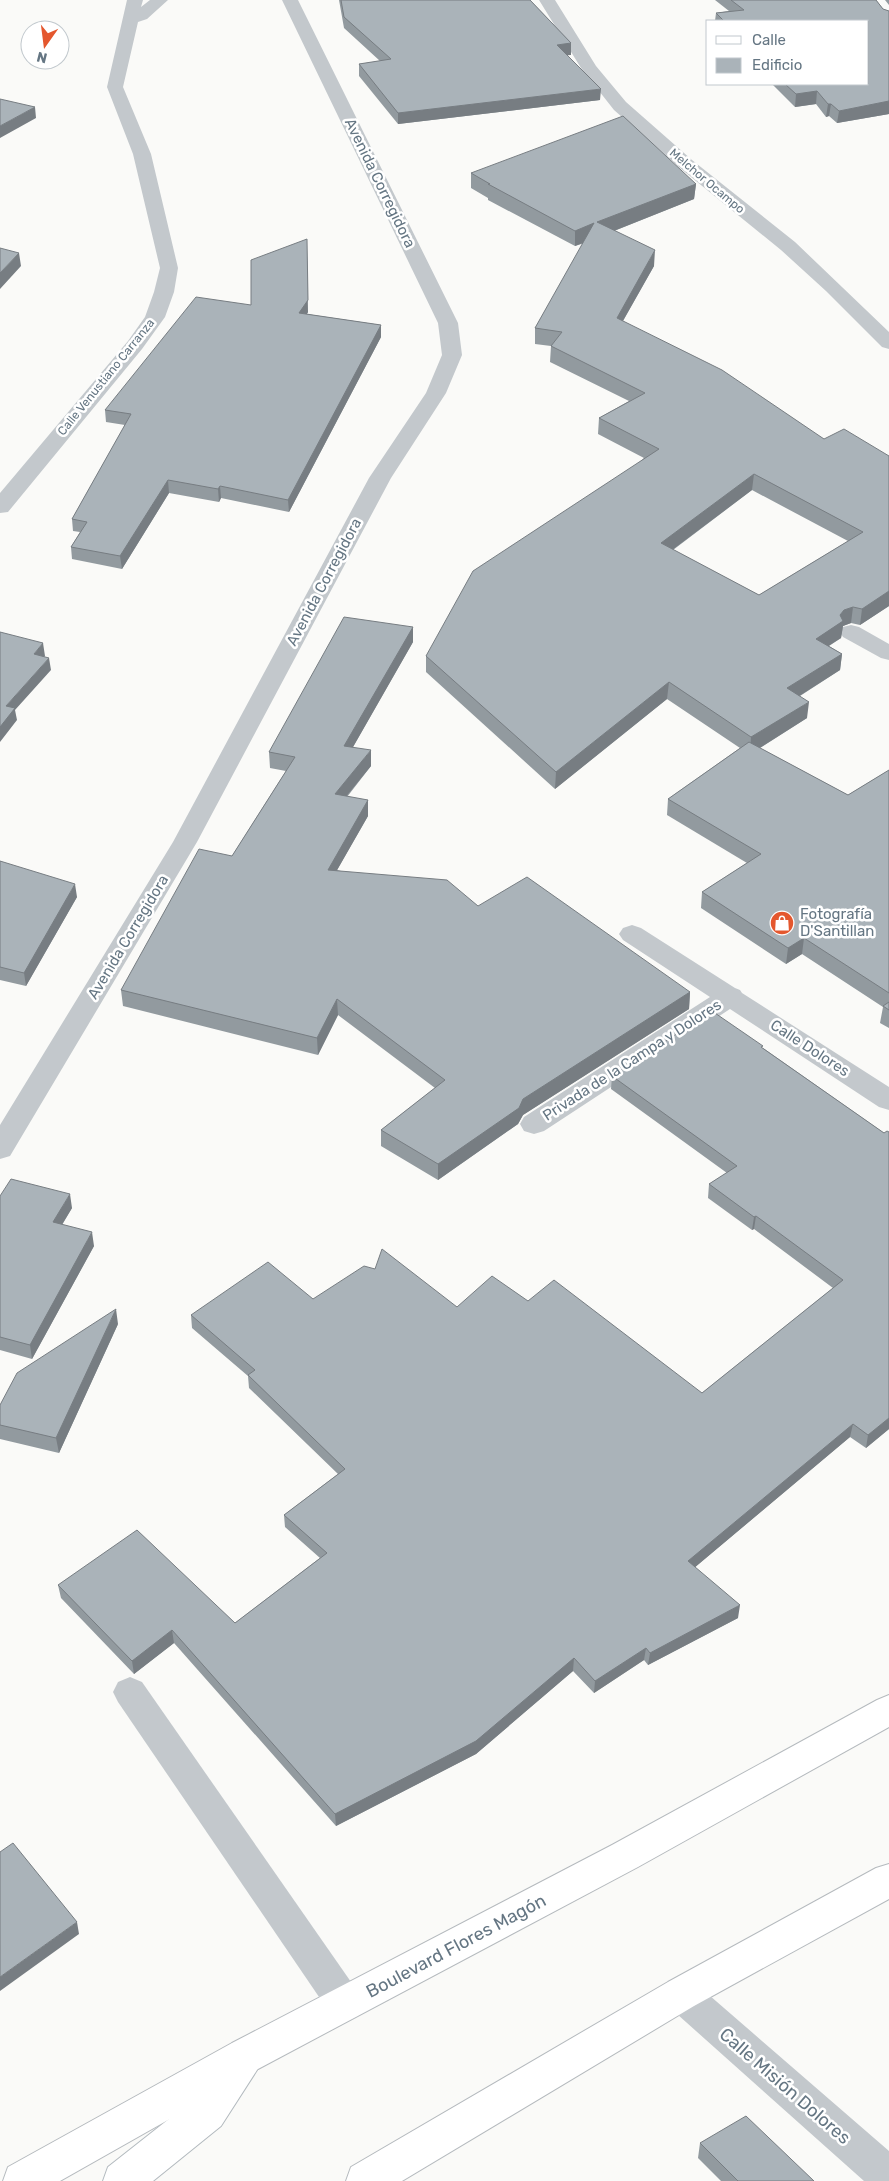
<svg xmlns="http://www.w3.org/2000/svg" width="889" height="2181" viewBox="0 0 889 2181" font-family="Rubik,sans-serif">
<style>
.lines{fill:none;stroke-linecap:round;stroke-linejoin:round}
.secondary-casing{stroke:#b3babf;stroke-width:2}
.primary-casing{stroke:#b5babe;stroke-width:2}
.service{fill:#c3c8cc;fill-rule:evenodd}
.minor{fill:#c3c8cc;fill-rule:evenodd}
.secondary{fill:#fff;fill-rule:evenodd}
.primary{fill:#fff;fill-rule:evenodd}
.wall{fill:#929a9f;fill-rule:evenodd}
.shaded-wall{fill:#777d82}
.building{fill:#aab3b9;stroke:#777d82;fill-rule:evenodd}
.labels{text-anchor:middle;stroke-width:5;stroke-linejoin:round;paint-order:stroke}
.far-street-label{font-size:12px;fill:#657683;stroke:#fff}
.street-label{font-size:15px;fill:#657683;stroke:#fff}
.poi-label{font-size:15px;fill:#657683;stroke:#fff;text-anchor:start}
.near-street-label{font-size:18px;fill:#657683;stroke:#fff}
</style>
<rect width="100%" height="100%" fill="#fafaf8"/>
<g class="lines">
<g class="secondary-casing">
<path id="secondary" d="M 244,2039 L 257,2044 L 263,2057 L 257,2070 L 221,2126 L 153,2181 L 103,2181 L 108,2167 L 193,2100 L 231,2044 Z"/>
</g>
<g class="primary-casing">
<path id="primary" d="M 889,1695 L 889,1727 L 638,1867 L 258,2069 L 60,2181 L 3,2181 L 8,2167 L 232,2043 L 612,1845 L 877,1700 Z
M 889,1864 L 889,1899 L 694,2006 L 402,2181 L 346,2181 L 351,2167 L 668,1982 L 876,1868 Z"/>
</g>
<path class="service" d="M 130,1677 L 142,1682 L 358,1992 L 364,2004 L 358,2016 L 345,2022 L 332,2016 L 118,1702 L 113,1692 L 118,1682 Z"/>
<path class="minor" d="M 127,0 L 143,0 L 141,7 L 150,0 L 168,0 L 147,19 L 138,22 L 123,87 L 151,154 L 178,268 L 174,292 L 165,317 L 142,349 L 8,512 L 0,513 L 0,493 L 128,341 L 145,317 L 154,292 L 160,268 L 133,154 L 107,87 Z
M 282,0 L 298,0 L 458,323 L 462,355 L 446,393 L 391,478 L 197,842 L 10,1156 L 0,1159 L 0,1125 L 173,842 L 369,478 L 426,393 L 442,355 L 438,323 Z
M 539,0 L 555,0 L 596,66 L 626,102 L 692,160 L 795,242 L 889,332 L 889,349 L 882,347 L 826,291 L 781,250 L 680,168 L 614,110 L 581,68 Z
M 851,625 L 859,627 L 889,644 L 889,660 L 881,658 L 843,637 L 840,632 L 843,627 Z
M 632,925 L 641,928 L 735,988 L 740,990 L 742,993 L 889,1087 L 889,1110 L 879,1107 L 730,1009 L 544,1131 L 534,1134 L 524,1131 L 520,1124 L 524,1117 L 710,997 L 623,940 L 619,934 L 623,928 Z
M 681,1976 L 694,1982 L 889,2151 L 889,2181 L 864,2181 L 668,2006 L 663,1994 L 668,1982 Z"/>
<use href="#secondary" class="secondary"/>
<use href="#primary" class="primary"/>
</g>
<path class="wall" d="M 339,0 L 530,0 L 571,43 L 571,55 L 567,55 L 600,100 L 398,124 L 359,76 L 359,64 L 380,61 L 344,28 Z
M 715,0 L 876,0 L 883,9 L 889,11 L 889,114 L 837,123 L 829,116 L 826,117 L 816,104 L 795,107 L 772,84 L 868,84 L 868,21 L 715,21 L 716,13 L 729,11 Z
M 885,0 L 889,0 L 889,5 Z
M 471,173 L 696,184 L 694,199 L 614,231 L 654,266 L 623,321 L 824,439 L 889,456 L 889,606 L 860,625 L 851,623 L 843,626 L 841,638 L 829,646 L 842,654 L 840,670 L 800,696 L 807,718 L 760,748 L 848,795 L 889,770 L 889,1028 L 880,1023 L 883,1007 L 802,954 L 786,964 L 701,908 L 702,892 L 747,863 L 667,815 L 668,799 L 740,748 L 667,699 L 555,789 L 426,672 L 426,656 L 644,458 L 598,434 L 599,418 L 629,401 L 550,362 L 551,346 L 535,344 L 535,328 L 584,243 L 575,246 L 488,200 L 488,198 L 471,188 ZM 752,490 L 848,541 L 759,595 L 673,550 Z
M 251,305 L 308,312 L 307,314 L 381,325 L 381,337 L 289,512 L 221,498 L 219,502 L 169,493 L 122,569 L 72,559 L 71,547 L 80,532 L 73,531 L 72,519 L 125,425 L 106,422 L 105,410 Z
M 413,627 L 413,642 L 353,747 L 371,766 L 347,797 L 368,800 L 368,816 L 337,870 L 478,906 L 690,992 L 689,1009 L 523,1115 L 518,1124 L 438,1180 L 381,1146 L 381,1130 L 435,1088 L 338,1015 L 318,1055 L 123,1006 L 121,990 L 232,856 L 286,771 L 270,768 L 269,752 Z
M 0,861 L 77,897 L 26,986 L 0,980 Z
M 763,1048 L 884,1133 L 889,1429 L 866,1448 L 850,1437 L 695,1567 L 738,1618 L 648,1665 L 644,1660 L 594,1693 L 573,1671 L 476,1754 L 336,1826 L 174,1643 L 134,1674 L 61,1598 L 58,1585 L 235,1623 L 320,1558 L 285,1527 L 284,1515 L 338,1474 L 249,1388 L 248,1376 L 192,1328 L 191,1315 L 313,1299 L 457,1307 L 528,1301 L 702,1393 L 833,1288 L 754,1229 L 752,1230 L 708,1198 L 709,1184 L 727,1173 L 611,1089 L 612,1076 Z
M 0,1196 L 72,1208 L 62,1225 L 94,1246 L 32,1359 L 0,1350 Z
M 118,1324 L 59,1453 L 0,1439 L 0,1405 Z
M 700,2143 L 814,2181 L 721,2181 L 698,2158 Z"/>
<path class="shaded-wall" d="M 571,43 L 571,55 L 557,56 L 557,45 Z
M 601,89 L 600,100 L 398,124 L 398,113 Z
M 817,91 L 816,104 L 795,107 L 796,94 Z
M 889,101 L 889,114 L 837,123 L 839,111 Z
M 828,104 L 831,104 L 829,116 L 826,117 Z
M 35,107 L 36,118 L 0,138 L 0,126 Z
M 696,184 L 694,199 L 596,238 L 597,222 Z
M 594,223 L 594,239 L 575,246 L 575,231 Z
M 307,250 L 308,312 L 300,325 L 299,313 Z
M 655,250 L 654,266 L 616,333 L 617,318 Z
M 19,253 L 21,266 L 0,289 L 0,273 Z
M 381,325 L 381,337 L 289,512 L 288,500 Z
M 754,474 L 752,490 L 660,559 L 661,543 Z
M 168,480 L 169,493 L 122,569 L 120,556 Z
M 220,486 L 221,498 L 219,502 L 218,489 Z
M 889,591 L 889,606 L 860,625 L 862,609 Z
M 853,607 L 851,623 L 843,626 L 841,638 L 814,655 L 816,639 L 840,615 L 844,610 Z
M 413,627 L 413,642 L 345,761 L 344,746 Z
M 43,643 L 45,656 L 35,666 L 34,654 Z
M 842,654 L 840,670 L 785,705 L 787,688 Z
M 49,658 L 51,670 L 15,710 L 17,720 L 0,742 L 0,727 L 6,706 Z
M 669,682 L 667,699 L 555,789 L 556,772 Z
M 809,702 L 807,718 L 750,754 L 751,737 Z
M 371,750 L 371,766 L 335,810 L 335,794 Z
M 368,800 L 368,816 L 328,886 L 328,870 Z
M 75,884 L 77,897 L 26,986 L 24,973 Z
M 804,938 L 802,954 L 786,964 L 788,948 Z
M 690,992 L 689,1009 L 523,1115 L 518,1124 L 438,1180 L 438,1164 L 523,1099 Z
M 337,999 L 338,1015 L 318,1055 L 317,1038 Z
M 70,1194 L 72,1208 L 55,1236 L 53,1222 Z
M 756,1216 L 754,1229 L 752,1230 L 754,1217 Z
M 92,1232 L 94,1246 L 32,1359 L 30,1345 Z
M 116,1309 L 118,1324 L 59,1453 L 56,1438 Z
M 889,1418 L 889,1429 L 866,1448 L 868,1435 Z
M 853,1424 L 850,1437 L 687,1574 L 688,1561 Z
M 740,1605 L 738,1618 L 648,1665 L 650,1653 Z
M 172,1630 L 174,1643 L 134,1674 L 132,1661 Z
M 646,1648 L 644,1660 L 594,1693 L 595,1681 Z
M 574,1658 L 573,1671 L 476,1754 L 336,1826 L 335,1814 Z
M 77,1922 L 79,1934 L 0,1991 L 0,1977 Z"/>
<path class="building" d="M 341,0 L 530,0 L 571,43 L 557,45 L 601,89 L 398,113 L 359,64 L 391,59 L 344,17 Z
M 731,0 L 876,0 L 883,9 L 889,11 L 889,101 L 839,111 L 831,104 L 828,104 L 817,91 L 796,94 L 785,84 L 868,84 L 868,21 L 724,21 L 716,13 L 744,10 Z
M 0,99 L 35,107 L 0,126 Z
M 623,116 L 696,184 L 597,222 L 655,250 L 617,318 L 722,370 L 824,439 L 844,429 L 889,456 L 889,591 L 862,609 L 853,607 L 844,610 L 840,615 L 843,621 L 816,639 L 842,654 L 787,688 L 809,702 L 751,737 L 669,682 L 556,772 L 426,656 L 473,571 L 659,449 L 599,418 L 645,393 L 551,346 L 562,332 L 535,328 L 594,223 L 575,231 L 488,184 L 490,184 L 471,173 ZM 754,474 L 863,532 L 759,595 L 661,543 Z
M 307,239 L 308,300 L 299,313 L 381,325 L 288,500 L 220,486 L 218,489 L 168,480 L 120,556 L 71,547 L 87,522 L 72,519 L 131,414 L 105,410 L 196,297 L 251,305 L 251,260 Z
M 0,248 L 19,253 L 0,273 Z
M 344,617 L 413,627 L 344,746 L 371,750 L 335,794 L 368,800 L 328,870 L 447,880 L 478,906 L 527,877 L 690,992 L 523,1099 L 519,1108 L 438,1164 L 381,1130 L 445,1080 L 337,999 L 317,1038 L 121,990 L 199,849 L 232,856 L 295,757 L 269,752 Z
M 0,632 L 43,643 L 34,654 L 49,658 L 6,706 L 15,708 L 0,727 Z
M 749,742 L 848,795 L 889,770 L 889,993 L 804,938 L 788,948 L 702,892 L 761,854 L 668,799 Z
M 0,861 L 75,884 L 24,973 L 0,967 Z
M 889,1002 L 889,1010 L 883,1006 Z
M 712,1011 L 763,1046 L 761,1047 L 884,1133 L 887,1131 L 889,1132 L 889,1418 L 868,1435 L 853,1424 L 688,1561 L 740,1605 L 650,1653 L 646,1648 L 595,1681 L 574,1658 L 476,1741 L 335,1814 L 172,1630 L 132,1661 L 58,1585 L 137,1530 L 235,1623 L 327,1553 L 284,1515 L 345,1469 L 248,1375 L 255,1370 L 191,1315 L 268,1262 L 313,1299 L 364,1266 L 375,1269 L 382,1249 L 457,1307 L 492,1276 L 528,1301 L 554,1280 L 702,1393 L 843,1280 L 756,1216 L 754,1217 L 709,1184 L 737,1166 L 612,1076 Z
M 11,1179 L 70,1194 L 53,1222 L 92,1232 L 30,1345 L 0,1337 L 0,1196 Z
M 116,1309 L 56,1438 L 0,1425 L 0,1405 L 17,1373 Z
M 13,1843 L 77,1922 L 0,1977 L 0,1852 Z
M 746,2116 L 814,2181 L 738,2181 L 700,2143 Z"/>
<defs>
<g id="shop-disc" transform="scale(1.25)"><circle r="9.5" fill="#e4572e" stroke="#fff"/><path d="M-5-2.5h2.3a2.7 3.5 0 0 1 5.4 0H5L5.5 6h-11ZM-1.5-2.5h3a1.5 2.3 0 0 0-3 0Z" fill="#fff"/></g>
</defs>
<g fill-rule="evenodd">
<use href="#shop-disc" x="782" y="923"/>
</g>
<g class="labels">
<g class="far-street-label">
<text transform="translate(707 181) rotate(40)" y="4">Melchor Ocampo</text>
<text transform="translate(106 377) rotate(-51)" y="4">Calle Venustiano Carranza</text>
</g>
<g class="street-label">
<text transform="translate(380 183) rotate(64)" y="5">Avenida Corregidora</text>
<text transform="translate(324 582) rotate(-62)" y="5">Avenida Corregidora</text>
<text transform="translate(128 937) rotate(-59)" y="5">Avenida Corregidora</text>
<text transform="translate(810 1048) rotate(33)" y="5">Calle Dolores</text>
<text transform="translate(632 1060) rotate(-33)" y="5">Privada de la Campa y Dolores</text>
</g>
<g class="poi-label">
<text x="800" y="919">Fotografía<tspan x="800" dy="17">D'Santillan</tspan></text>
</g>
<g class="near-street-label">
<text transform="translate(456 1946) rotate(-28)" y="6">Boulevard Flores Magón</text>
<text transform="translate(785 2086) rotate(41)" y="6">Calle Misión Dolores</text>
</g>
</g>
<rect x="706" y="20" width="162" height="65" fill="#ffffff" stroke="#c1c8cd"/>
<rect x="716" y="36" width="25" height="8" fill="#ffffff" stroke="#c1c8cd"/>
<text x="752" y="45" font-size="15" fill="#657683">Calle</text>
<rect x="716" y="58" width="25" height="15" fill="#aab3b9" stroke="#c1c8cd"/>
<text x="752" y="70" font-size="15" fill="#657683">Edificio</text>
<g transform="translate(45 45) rotate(194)"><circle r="24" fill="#ffffff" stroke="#c1c8cd"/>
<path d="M0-4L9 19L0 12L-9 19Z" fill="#e4572e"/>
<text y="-8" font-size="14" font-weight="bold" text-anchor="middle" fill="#657683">N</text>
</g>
</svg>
